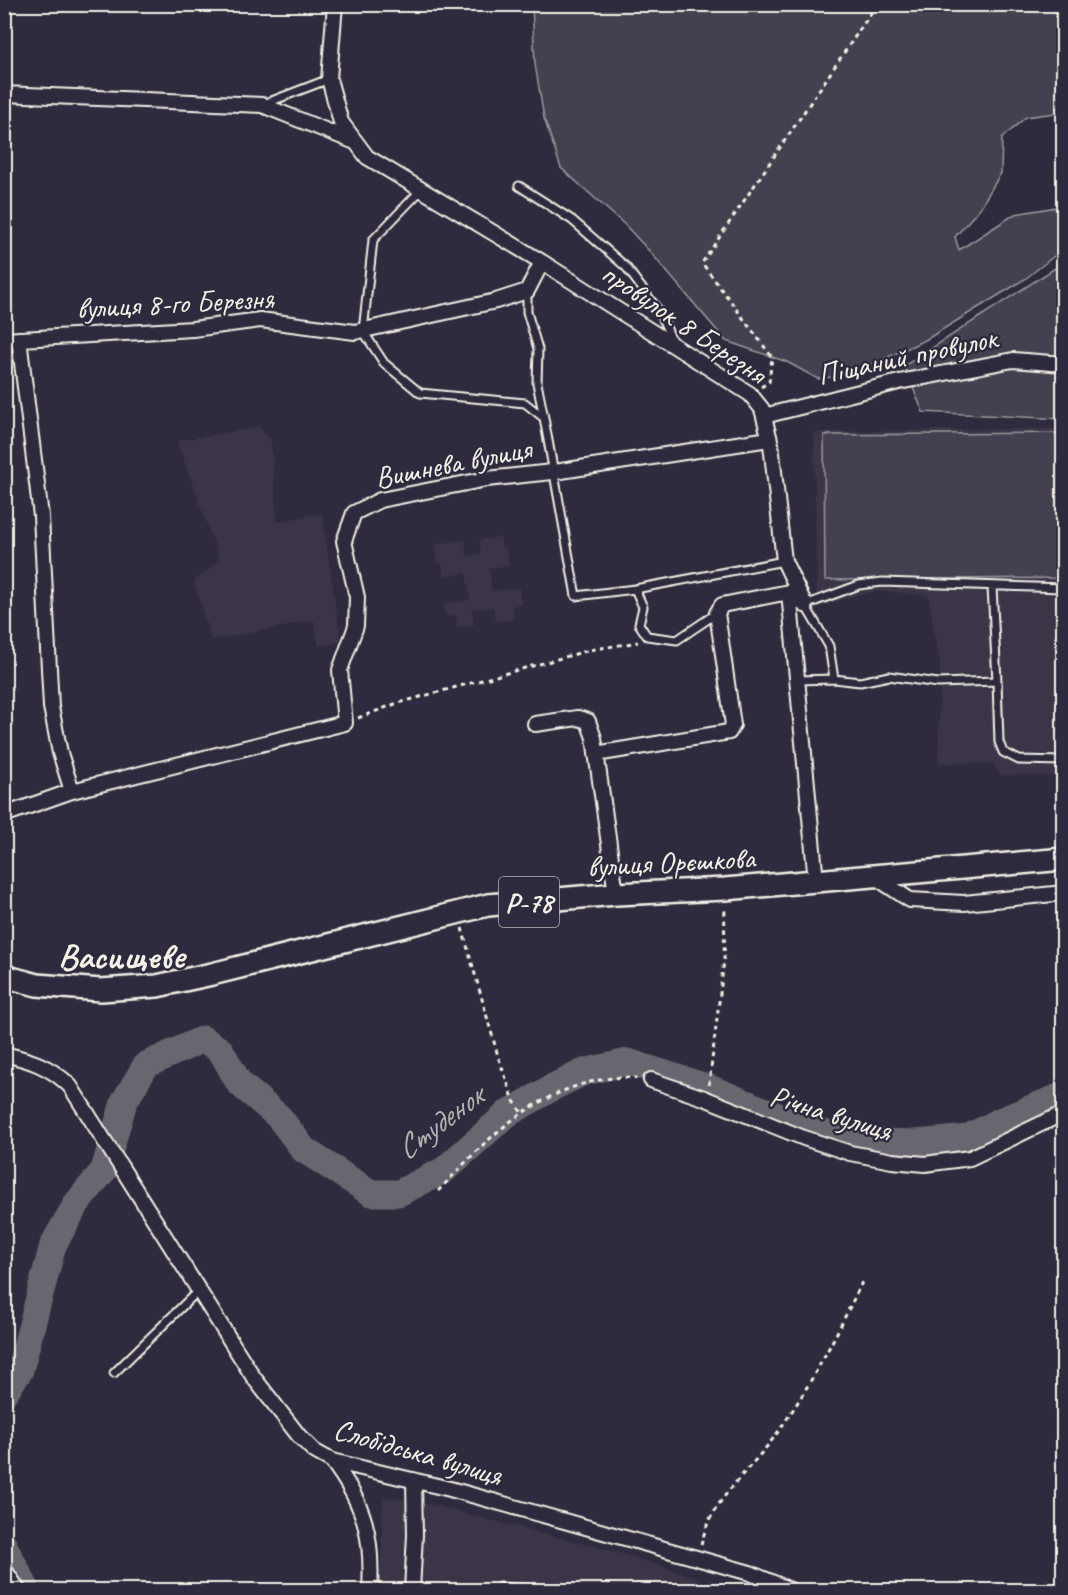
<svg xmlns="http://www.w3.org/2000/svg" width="1068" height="1595" viewBox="0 0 1068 1595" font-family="Caveat,sans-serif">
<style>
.built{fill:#3b3647}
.green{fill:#454050;stroke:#9c989c;stroke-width:1.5}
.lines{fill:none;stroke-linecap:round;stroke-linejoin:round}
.river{stroke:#6a6670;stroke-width:27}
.service-casing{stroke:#f4f1e8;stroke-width:11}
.minor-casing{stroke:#f4f1e8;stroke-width:18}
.primary-casing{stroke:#f4f1e8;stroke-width:26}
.path{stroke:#f4f1e8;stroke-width:3;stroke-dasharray:4.5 4.5;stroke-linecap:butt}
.service{stroke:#2f2a3d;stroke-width:7}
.minor{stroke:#2f2a3d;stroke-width:14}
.primary{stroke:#2f2a3d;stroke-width:21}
.labels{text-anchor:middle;stroke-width:5;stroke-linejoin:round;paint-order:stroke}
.shield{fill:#2f2a3d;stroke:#b9b5b5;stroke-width:1.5}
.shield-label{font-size:28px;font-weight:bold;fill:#f4f1e8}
.street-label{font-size:30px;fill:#f4f1e8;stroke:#2f2a3d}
.water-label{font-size:32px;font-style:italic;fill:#b6b2b2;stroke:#2f2a3d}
.district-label{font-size:36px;font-weight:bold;fill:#f4f1e8;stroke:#2f2a3d}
</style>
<rect width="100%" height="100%" fill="#2f2a3d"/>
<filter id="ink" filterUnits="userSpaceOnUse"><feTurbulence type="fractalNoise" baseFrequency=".0167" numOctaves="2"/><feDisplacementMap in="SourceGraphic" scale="12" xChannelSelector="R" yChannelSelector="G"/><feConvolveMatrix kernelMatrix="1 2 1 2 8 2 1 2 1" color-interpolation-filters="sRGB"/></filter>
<g filter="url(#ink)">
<path class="built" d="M 259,427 L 271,439 L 277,522 L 322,513 L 341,642 L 319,646 L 314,621 L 211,640 L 194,581 L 220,560 L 177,441 Z
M 1063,428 L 1063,777 L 1000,775 L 993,763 L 938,763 L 940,665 L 928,595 L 877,591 L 847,598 L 817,608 L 814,432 Z
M 500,537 L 502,547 L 506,547 L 509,566 L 489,568 L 492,591 L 519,588 L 521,604 L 512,606 L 514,619 L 496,622 L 493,607 L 472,609 L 474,625 L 457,627 L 456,615 L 446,616 L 444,604 L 470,600 L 466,573 L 444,576 L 442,563 L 437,563 L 435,544 L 465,540 L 467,556 L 481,554 L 479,540 Z
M 383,1496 L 437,1506 L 630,1556 L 735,1590 L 380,1590 Z"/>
<path class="green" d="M 532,5 L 1063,5 L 1063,112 L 1026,117 L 1002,138 L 1001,173 L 980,208 L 955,237 L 959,250 L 1015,214 L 1063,206 L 1063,249 L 1025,279 L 927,339 L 852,374 L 818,379 L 787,362 L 726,341 L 651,253 L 625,225 L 561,168 L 544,118 L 535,64 Z
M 1063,263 L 1063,419 L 923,412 L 904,366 Z
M 1063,433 L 1063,578 L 825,580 L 824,435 Z"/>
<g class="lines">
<path class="river" d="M 4,1393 L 20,1370 L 53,1245 L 77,1203 L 104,1170 L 124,1102 L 146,1065 L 203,1039 L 221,1051 L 239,1083 L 279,1117 L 304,1150 L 371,1193 L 399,1193 L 444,1170 L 507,1114 L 555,1086 L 584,1072 L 628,1062 L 707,1087 L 790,1121 L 846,1141 L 917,1143 L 967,1138 L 1002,1120 L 1064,1095
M 4,1546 L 27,1590"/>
<g class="service-casing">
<path id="service" d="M 264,104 L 329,79
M 519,186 L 572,220 L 626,267 L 659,311 L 673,343
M 421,190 L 373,240 L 363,331 L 384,363 L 420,393 L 525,403 L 544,418 L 576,596 L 635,589 L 784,561
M 527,291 L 527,312 L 538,349 L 537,383 L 544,418
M 992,587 L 997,681
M 635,589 L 643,607 L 639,624 L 647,636 L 677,640 L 717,613
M 834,679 L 829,646 L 805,605 L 859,585 L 882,582 L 1064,588
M 797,680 L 834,679 L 860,682 L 889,676 L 938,683 L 997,681 L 999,742 L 1003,752 L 1019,760 L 1064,761
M 114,1373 L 200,1289
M 500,1587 L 547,1590"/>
</g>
<g class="minor-casing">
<path id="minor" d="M 335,4 L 329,79 L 341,122 L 367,157 L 542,262 L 750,394 L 762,409 L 771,444 L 784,561 L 805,605 L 789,592 L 816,882
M 4,94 L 262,105 L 355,142
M 19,339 L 41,516 L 51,707 L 60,753 L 72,791
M 4,340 L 193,329 L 260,320 L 355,332 L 496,301 L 527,291 L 542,262
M 764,416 L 899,382 L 1013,360 L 1064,364
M 535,724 L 578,718 L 588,721 L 594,738 L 616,894
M 596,754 L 729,732 L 733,725 L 717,613 L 722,605 L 789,592
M 4,815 L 72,791 L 345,723 L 340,670 L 356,626 L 357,597 L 344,541 L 354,513 L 380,500 L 487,479 L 561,471 L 769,439
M 875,877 L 910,900 L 964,903 L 1064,893
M 4,1054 C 30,1060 50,1066 70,1086 L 254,1378 L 299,1436 L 314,1451 L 332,1461 L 450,1489 L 750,1573 L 790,1590
M 651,1080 L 704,1098 L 804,1138 L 850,1153 L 892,1161 L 925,1164 L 970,1158 L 1064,1113
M 332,1461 C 365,1505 373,1536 370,1590
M 4,1569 L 18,1590
M 412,1590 L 415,1535 L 414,1480"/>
</g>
<g class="primary-casing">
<path id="primary" d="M 4,976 L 37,985 L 101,990 L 157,986 L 212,974 L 488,905 L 616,894 L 725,889 L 1064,859"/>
</g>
<path class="path" d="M 761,387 L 769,382 L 772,357 L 702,263 L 877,4
M 358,718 L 395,704 L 590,650 L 638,642
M 462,928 L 498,1056 L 514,1101 L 522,1113
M 709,1085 L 724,960 L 725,906
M 438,1191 C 457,1172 474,1152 494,1135 C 531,1102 586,1073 637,1078
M 701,1545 C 703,1538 705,1530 708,1523 C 724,1489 757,1462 778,1432 C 811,1385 837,1334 862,1282"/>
<use href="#service" class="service"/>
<use href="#minor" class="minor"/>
<use href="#primary" class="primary"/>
</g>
</g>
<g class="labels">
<rect class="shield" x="499" y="877" width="60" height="50" rx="4.5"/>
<g class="shield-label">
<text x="529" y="912">Р-78</text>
</g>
<g class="street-label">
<text transform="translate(175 303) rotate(-3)" y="10">вулиця 8-го Березня</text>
<text transform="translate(684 323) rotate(34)" y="10">провулок 8 Березня</text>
<text transform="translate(907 356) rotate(-12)" y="10">Піщаний провулок</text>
<text transform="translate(453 463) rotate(-11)" y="10">Вишнева вулиця</text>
<text transform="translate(671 862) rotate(-3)" y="10">вулиця Орєшкова</text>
<text transform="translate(831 1113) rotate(17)" y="10">Річна вулиця</text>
<text transform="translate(418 1452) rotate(16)" y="10">Слобідська вулиця</text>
</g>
<g class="water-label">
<text transform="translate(439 1122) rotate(-37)" y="11">Студенок</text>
</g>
<g class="district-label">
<text x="121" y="968">Васищеве</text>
</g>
</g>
<rect width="1068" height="1595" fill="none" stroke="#2f2a3d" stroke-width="24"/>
<rect x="12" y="12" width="1044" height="1571" fill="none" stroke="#f4f1e8" stroke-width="2" filter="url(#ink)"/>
</svg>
